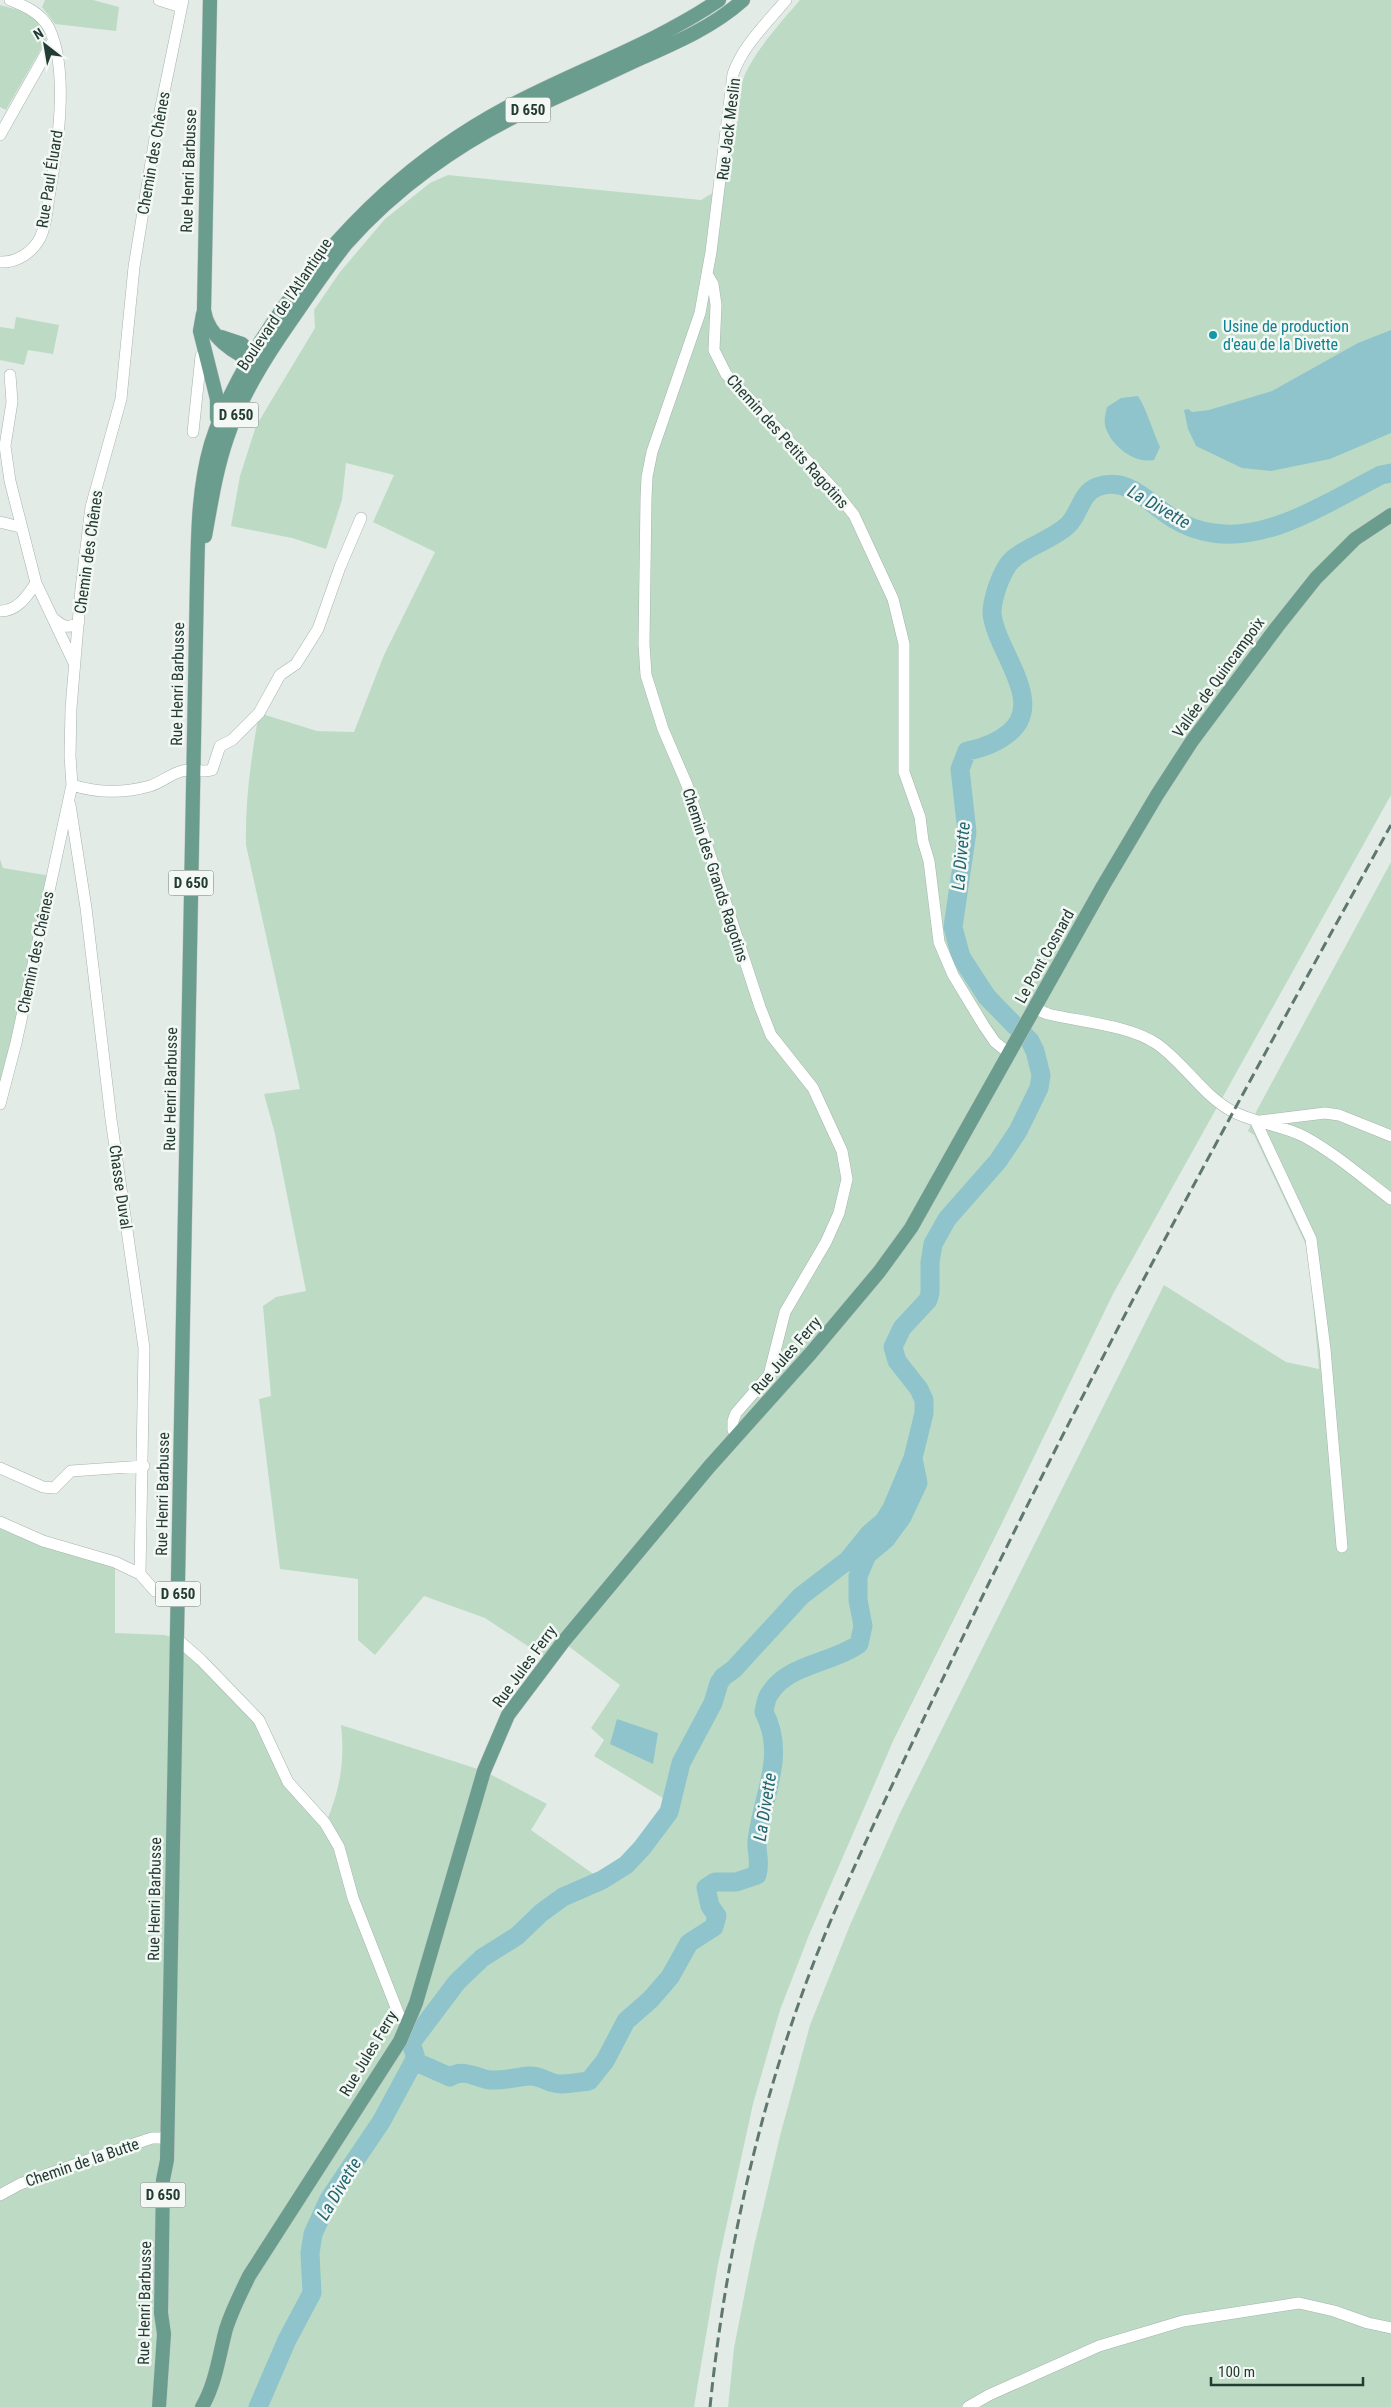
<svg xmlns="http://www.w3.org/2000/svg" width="1391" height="2407" viewBox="0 0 1391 2407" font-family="'Roboto Condensed',sans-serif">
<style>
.green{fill:#bddbc4}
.water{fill:#8fc4cc}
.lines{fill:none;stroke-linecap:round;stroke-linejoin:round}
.river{stroke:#8fc4cc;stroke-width:19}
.minor-casing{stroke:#a6b3ae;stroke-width:12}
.major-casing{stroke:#c2c8c6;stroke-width:15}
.minor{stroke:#fff;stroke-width:11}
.major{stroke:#6b9d8f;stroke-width:14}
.rail{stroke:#5f776f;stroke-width:3;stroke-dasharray:10 5;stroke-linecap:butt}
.culture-dot{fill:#0f9aa8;stroke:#f3f8f5;stroke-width:2}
.labels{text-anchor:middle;stroke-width:5;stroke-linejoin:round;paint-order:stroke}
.shield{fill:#f3f8f5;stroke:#62746e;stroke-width:1}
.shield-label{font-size:15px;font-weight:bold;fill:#243b34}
.street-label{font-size:16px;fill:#243b34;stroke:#f3f8f5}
.culture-label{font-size:16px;fill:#0d838f;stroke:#f3f8f5;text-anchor:start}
.water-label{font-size:18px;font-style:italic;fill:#236772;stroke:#f3f8f5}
</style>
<rect width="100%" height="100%" fill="#e3ebe7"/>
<path class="green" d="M 45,0 L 93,0 L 119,7 L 116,31 L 55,24 L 42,7 Z
M 800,0 L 1391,0 L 1391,795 L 1113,1294 L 1001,1525 L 894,1739 L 809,1935 L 780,2010 L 753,2104 L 718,2264 L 694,2407 L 0,2407 L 0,1522 L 115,1562 L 115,1633 L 165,1635 L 177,1639 L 259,1720 L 280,1769 L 326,1823 C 340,1789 345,1762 341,1725 L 484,1771 L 547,1804 L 531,1830 L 602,1880 L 626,1865 L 669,1812 L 671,1803 L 594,1756 L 604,1740 L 591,1728 L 620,1685 L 563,1642 L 549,1660 L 485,1618 L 424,1596 L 375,1655 L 358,1640 L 358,1579 L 280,1569 L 259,1399 L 271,1396 L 263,1306 L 276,1297 L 306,1291 L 275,1134 L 264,1094 L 300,1089 L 246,845 C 245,800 251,758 259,713 L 317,731 L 354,732 L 384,655 L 435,552 L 373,522 L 394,475 L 346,463 L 342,500 L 326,549 L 292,538 L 231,526 L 240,476 L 256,426 L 315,328 L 314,310 L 340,272 L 385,219 L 430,183 L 448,175 L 701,200 L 714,192 L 722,121 L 738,122 C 739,111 739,98 741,87 C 746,60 782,21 800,0 Z
M 0,5 L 26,12 L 43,25 L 46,40 L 6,110 L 0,107 Z
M 16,317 L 59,325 L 53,354 L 28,350 L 24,365 L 0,360 L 0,327 L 14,329 Z
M 0,859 L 3,868 L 51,876 L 0,1104 Z
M 1391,862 L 1391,2407 L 728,2407 L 734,2348 L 754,2246 L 780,2136 L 810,2025 L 850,1925 L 900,1813 L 1164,1285 L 1286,1362 L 1319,1369 L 1308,1249 L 1254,1135 L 1248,1131 L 1256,1112 Z"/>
<path class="water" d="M 1391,330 L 1391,433 L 1330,459 L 1271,471 L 1242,468 L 1196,446 L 1188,429 L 1184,410 L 1188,409 L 1192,412 L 1209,410 L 1272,391 L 1358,343 Z
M 1138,396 C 1148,412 1152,430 1160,447 L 1154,460 C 1136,464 1114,448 1107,431 C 1103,423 1105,415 1107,407 L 1121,398 Z
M 617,1719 L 658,1733 L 653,1764 L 610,1744 Z"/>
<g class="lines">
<path class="river" d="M 414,2061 L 450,2077 C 464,2068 476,2078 490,2080 C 504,2081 515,2077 529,2076 C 540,2075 544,2081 554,2083 C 563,2086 579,2082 589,2081 L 605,2061 L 626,2021 L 651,1999 L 670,1977 L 689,1943 L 714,1927 L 717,1916 L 710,1906 L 706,1888 L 715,1882 L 736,1882 L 757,1875 C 761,1860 756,1853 757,1841 C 762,1795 787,1756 764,1712 C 765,1706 766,1698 770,1693 C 788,1664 833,1663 859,1644 L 863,1626 L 858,1600 L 858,1576 L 867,1555 L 886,1539 L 902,1517 L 918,1483 L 913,1458
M 258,2407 L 287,2340 L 312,2293 L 310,2253 L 313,2234 L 329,2199 L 381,2122 L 414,2061 L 415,2055 L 411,2043 L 457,1982 L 482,1958 L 517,1936 L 541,1913 L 563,1897 L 602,1880 L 626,1865 L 642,1848 L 669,1812 L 681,1763 L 713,1703 L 719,1683 L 723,1677 L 734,1669 L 801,1596 L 848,1560 L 869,1534 L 884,1521 L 892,1508 L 913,1458 L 924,1413 L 924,1400 L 919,1389 L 897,1361 L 893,1347 L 902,1328 L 928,1300 L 930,1293 L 930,1262 L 933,1244 L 947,1219 L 998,1161 L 1018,1131 L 1039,1088 L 1041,1075 L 1035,1051 L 1030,1041 L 987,997 L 961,957 L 953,927 L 967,832 L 960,769 L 967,751 C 984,748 997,743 1010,732 C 1046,701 995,650 992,613 C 992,604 996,589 1000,580 C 1004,571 1008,562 1017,556 C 1033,544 1053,539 1068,525 C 1080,513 1081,493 1097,487 C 1129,475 1150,505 1174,519 C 1185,526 1200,531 1213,533 C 1270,542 1332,500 1381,475 L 1391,473"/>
<g class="minor-casing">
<path id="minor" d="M 159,0 L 181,7
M 0,135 L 53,41
M 0,262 C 16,263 32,253 40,238 C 46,227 47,210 49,197 C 57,151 70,72 49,28 C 41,13 25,6 10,0
M 707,274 L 713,284 L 716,305 L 714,350 L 726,374 L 831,486 L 854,515 L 893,599 L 904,644 L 904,772 L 920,817 L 923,841 L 929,861 L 939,942 L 953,975 L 984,1026 L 995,1042 L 1010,1054
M 10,375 L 12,402 L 5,446 L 10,481 L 36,583 L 74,663
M 193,432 L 201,356 L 205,352
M 0,522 L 20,527
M 0,611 C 18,611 27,596 36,583
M 53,618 C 62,626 68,630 79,622
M 72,785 C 97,793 125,793 150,786 C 161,783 170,774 182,771 C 193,768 201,773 212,770 L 220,746 L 232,740 L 259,713 L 280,675 L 296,664 L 318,629 L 340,567 L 361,518
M 70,805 L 86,908 L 111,1119 L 144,1348 L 140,1574
M 1035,1009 L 1048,1014 C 1081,1022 1129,1025 1157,1044 C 1184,1063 1201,1093 1230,1110 C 1254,1124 1281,1124 1305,1137 C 1336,1154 1363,1178 1391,1199
M 0,1104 L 16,1043 L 72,785 L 70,756 L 71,708 L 81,589 L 91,507 L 121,399 L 134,267 L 157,126 L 183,0
M 1260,1121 L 1325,1113 L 1339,1115 L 1391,1136
M 1256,1122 L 1311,1239 L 1325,1349 L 1342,1547
M 737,1436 L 733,1430 L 733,1421 L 736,1413 L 769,1375 L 785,1312 L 826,1242 L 839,1213 L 847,1179 L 842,1151 L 813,1088 L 771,1035 L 760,1007 L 687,785 L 663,729 L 646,675 L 644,644 L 646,499 L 647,477 L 652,452 L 700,313 L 711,252 L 733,74 C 743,45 767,23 786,0
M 0,1468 L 43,1487 L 54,1488 L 71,1471 L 144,1466
M 0,1522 L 43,1541 L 115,1562 L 140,1574 L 155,1591 L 178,1595
M 177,1639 L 201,1660 L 259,1720 L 288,1782 L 325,1823 L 339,1847 L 353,1898 L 399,2015
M 0,2195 L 20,2184 L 134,2144 L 152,2138 L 167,2138
M 968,2407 L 989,2395 L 1099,2346 L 1183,2321 L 1299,2303 L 1334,2311 L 1368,2323 L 1391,2328"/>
</g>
<g class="major-casing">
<path id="major" d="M 210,0 L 204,310 C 207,335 235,356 259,362
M 203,314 L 200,331 L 217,399 L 217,418
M 221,337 L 242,344 L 258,359
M 205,536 C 211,503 216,470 227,438 C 241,396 265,358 290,322 C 308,296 326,269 346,244 C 394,189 460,142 526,111 C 564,94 601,77 639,59 C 675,43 713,27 743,0
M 159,2407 L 164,2334 L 161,2313 L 163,2180 L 167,2160 L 197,581 C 198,535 198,489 211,444 C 227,393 255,347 286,304 C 348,221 415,157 506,108 C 577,70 653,45 719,0
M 202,2407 C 216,2383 219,2355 226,2329 C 232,2310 241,2293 249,2276 L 400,2041 L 416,2003 L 484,1771 L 508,1715 L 563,1642 L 709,1467 L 811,1353 L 879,1272 L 911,1228 L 1103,886 L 1157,795 L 1192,741 L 1277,627 L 1316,578 L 1355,539 L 1391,515"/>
</g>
<use href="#minor" class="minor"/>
<use href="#major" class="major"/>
<path class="rail" d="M 710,2407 C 725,2260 757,2114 809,1975 C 829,1921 854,1868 878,1815 C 914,1739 950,1663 987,1587 C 1113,1329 1251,1077 1391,825"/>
</g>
<circle class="culture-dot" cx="1213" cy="335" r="5"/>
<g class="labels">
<g class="shield">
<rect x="505.5" y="97.5" width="45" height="25" rx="4"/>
<rect x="213.5" y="402.5" width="45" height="25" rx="4"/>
<rect x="168.5" y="870.5" width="45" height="25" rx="4"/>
<rect x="155.5" y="1581.5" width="45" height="25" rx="4"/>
<rect x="140.5" y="2182.5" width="45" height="25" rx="4"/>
</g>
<g class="shield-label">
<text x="528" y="115">D 650</text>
<text x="236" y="420">D 650</text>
<text x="191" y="888">D 650</text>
<text x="178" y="1599">D 650</text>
<text x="163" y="2200">D 650</text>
</g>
<g class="street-label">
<text transform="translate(728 129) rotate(-83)" y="6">Rue Jack Meslin</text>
<text transform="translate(153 153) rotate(-80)" y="6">Chemin des Chênes</text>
<text transform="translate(188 171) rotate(-88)" y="6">Rue Henri Barbusse</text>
<text transform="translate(49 179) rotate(-81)" y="6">Rue Paul Éluard</text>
<text transform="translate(284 304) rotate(-56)" y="6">Boulevard de l'Atlantique</text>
<text transform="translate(788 441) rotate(48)" y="6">Chemin des Petits Ragotins</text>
<text transform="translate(88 552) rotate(-82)" y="6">Chemin des Chênes</text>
<text transform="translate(1218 677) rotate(-54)" y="6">Vallée de Quincampoix</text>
<text transform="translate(177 684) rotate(-89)" y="6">Rue Henri Barbusse</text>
<text transform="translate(716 875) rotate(72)" y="6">Chemin des Grands Ragotins</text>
<text transform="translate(35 952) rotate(-78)" y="6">Chemin des Chênes</text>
<text transform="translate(1044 956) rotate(-61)" y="6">Le Pont Cosnard</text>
<text transform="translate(170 1089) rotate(-89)" y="6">Rue Henri Barbusse</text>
<text transform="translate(121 1187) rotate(82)" y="6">Chasse Duval</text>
<text transform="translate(786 1355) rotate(-49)" y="6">Rue Jules Ferry</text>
<text transform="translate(162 1494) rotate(-89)" y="6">Rue Henri Barbusse</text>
<text transform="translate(524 1666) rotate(-54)" y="6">Rue Jules Ferry</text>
<text transform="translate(154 1899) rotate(-89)" y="6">Rue Henri Barbusse</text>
<text transform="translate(368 2053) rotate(-59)" y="6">Rue Jules Ferry</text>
<text transform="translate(82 2162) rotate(-19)" y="6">Chemin de la Butte</text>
<text transform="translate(144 2303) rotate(-89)" y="6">Rue Henri Barbusse</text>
</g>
<g class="culture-label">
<text x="1223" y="332">Usine de production<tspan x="1223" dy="18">d'eau de la Divette</tspan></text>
</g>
<g class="water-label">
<text transform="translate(1159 507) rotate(30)" y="6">La Divette</text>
<text transform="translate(961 856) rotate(-85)" y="6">La Divette</text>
<text transform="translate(765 1807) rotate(-81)" y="6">La Divette</text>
<text transform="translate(339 2189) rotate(-59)" y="6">La Divette</text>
</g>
</g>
<g transform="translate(45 45) rotate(329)" stroke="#f3f8f5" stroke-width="4" paint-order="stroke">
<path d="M0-4L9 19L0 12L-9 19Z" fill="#243b34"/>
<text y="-8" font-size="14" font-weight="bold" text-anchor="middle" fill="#243b34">N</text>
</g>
<path d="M1211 2377v8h152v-8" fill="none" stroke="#243b34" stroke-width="2.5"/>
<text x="1218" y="2377" font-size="15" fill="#243b34" stroke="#f3f8f5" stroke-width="4" paint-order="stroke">100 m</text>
</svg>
